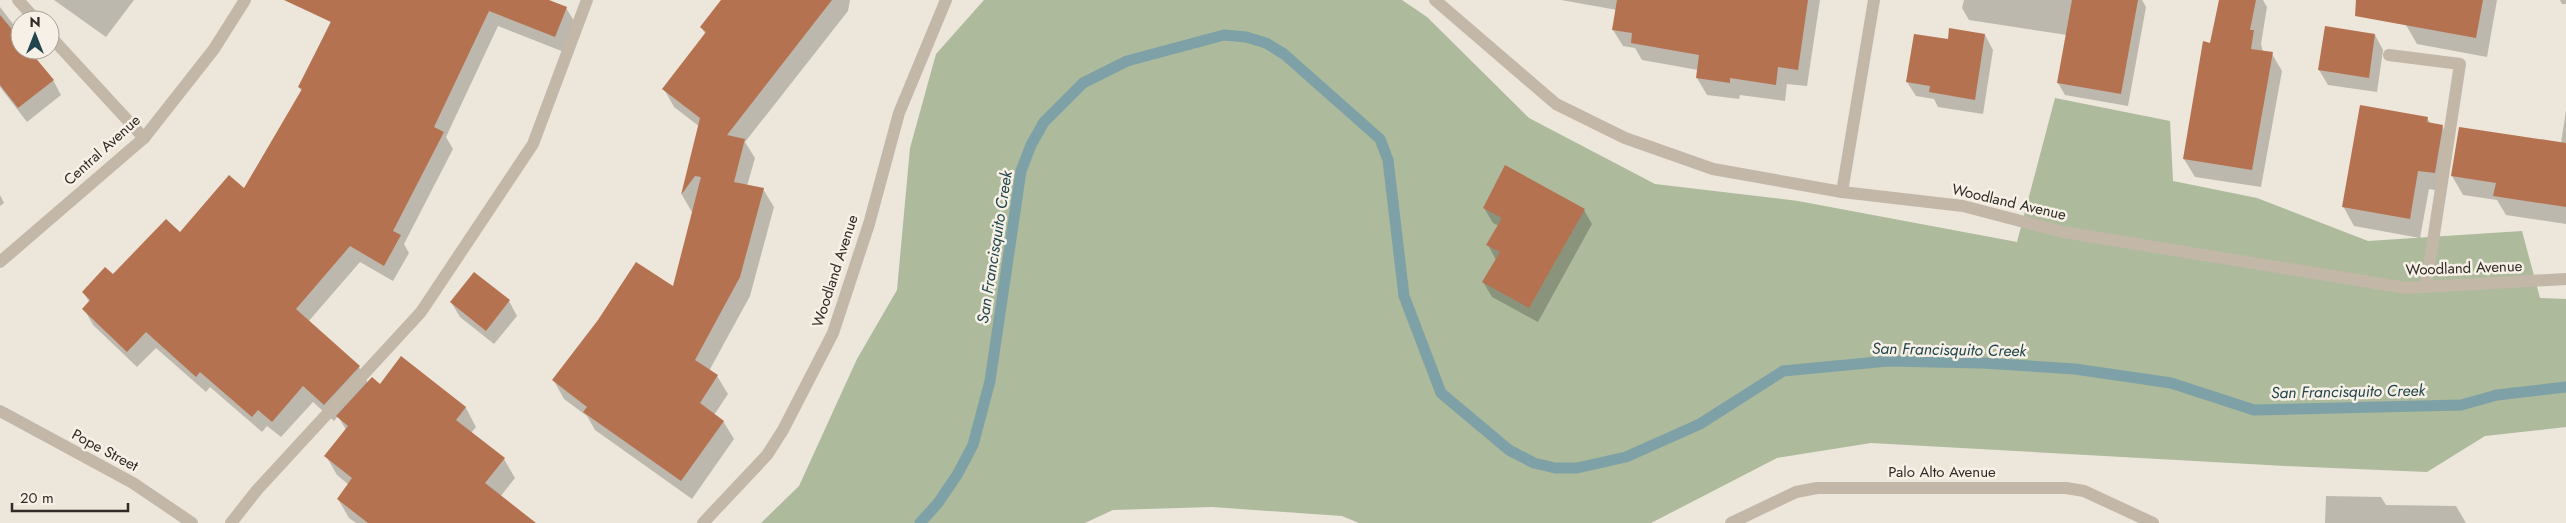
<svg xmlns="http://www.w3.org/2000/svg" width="2566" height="523" viewBox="0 0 2566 523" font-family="Jost,sans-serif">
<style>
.green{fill:#adba9c}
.shadow{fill:#0003}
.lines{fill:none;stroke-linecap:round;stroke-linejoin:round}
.stream{stroke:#7da1a6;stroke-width:11}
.building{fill:#b57251}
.lane{stroke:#c3b7a8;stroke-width:12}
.street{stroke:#c3b7a8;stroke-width:12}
.labels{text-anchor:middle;stroke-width:5;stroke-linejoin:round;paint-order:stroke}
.street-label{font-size:15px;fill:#312b27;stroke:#f6f0e6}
.water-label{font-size:16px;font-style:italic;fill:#22464d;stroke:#f6f0e6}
</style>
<rect width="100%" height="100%" fill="#ede6da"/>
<path class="green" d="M 984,0 L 1402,0 L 1427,17 L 1529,118 L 1655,184 L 1798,201 L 2017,242 L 2055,98 L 2170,121 L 2173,181 L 2257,198 L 2368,241 L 2522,231 L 2540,298 L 2566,299 L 2566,427 L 2485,436 L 2427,472 L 2285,466 L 1871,443 L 1777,458 L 1651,523 L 1359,523 L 1342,516 L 1212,507 L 1113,510 L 1085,523 L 761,523 L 799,486 L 857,359 L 897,290 L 910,148 L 936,54 Z"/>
<path class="shadow" d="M 54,0 L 134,0 L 106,37 Z
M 341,0 L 546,0 L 566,8 L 576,24 L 564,52 L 498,26 L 446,137 L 453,149 L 404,244 L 409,253 L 393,281 L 360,262 L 308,322 L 359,367 L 368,383 L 380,386 L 402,358 L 466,408 L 476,427 L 471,433 L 504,459 L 515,478 L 500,497 L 526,523 L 356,523 L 349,518 L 338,499 L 349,485 L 337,475 L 326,456 L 346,430 L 338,416 L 334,421 L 313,402 L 281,437 L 267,426 L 262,432 L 210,387 L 206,392 L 156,348 L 137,367 L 93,325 L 84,309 L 90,303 L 83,292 L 180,234 L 244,190 L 302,92 L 299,87 Z
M 722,0 L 850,0 L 848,11 L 745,142 L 755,158 L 747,186 L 763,189 L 774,207 L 750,296 L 709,371 L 717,376 L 728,394 L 714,415 L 723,421 L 734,439 L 692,499 L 595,430 L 587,416 L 564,399 L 554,381 L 674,288 L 693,214 L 682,195 L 700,127 L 674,107 L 664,89 L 706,35 L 701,27 Z
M 1561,0 L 1820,0 L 1807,86 L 1787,84 L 1785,101 L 1740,95 L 1739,99 L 1707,95 L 1697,78 L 1698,70 L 1642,60 L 1635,48 L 1623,46 L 1613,30 L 1617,10 Z
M 1964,0 L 2142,0 L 2146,7 L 2128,106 L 2065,95 L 2058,83 L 2067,35 L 1969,20 L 1962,8 Z
M 2220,0 L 2263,0 L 2267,7 L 2261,44 L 2263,52 L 2272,54 L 2282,71 L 2261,187 L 2195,177 L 2184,159 Z
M 2411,0 L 2497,0 L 2487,57 L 2417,44 L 2406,25 Z
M 2560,0 L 2566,0 L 2566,4 L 2562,4 Z
M 0,7 L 20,33 L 20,50 L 28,50 L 53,80 L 61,95 L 27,122 L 0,87 Z
M 2326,27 L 2375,35 L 2383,50 L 2377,92 L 2328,85 L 2319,70 Z
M 1985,35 L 1993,50 L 1983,114 L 1938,107 L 1934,99 L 1916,96 L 1907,82 L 1949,41 Z
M 2566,110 L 2566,224 L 2506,215 L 2497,200 L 2463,195 L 2452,176 L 2561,143 Z
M 2427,118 L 2431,124 L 2442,126 L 2453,145 L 2446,192 L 2429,189 L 2420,238 L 2354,226 L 2343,206 Z
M 0,195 L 4,203 L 0,206 Z
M 1484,208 L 1584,210 L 1592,224 L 1538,322 L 1492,297 L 1483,282 L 1496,260 L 1488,245 L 1499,226 L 1493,223 Z
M 509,301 L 517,316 L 494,344 L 460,317 L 451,302 Z
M 2326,496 L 2381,497 L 2386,505 L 2456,506 L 2466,523 L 2325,523 Z"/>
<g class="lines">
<path class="stream" d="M 920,523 L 938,503 L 957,475 L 973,445 L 990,381 L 1021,171 L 1031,145 L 1044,122 L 1083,83 L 1127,61 L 1224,35 L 1246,37 L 1266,43 L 1284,54 L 1380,139 L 1388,160 L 1404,296 L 1441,393 L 1509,450 L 1534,463 L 1555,468 L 1577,468 L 1626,457 L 1700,424 L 1783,371 L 1888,361 L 1982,363 L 2075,369 L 2171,383 L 2254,410 L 2461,405 L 2497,395 L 2566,387"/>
</g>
<path class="building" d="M 284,0 L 549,0 L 567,7 L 555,37 L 489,11 L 434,127 L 444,132 L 393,231 L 401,235 L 384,266 L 350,246 L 296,309 L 360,366 L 324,405 L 303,386 L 272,422 L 258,410 L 252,417 L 200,372 L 196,377 L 146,332 L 127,352 L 82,309 L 90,300 L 82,292 L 105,267 L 113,274 L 166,219 L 180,232 L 229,175 L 244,188 L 302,89 L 298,87 L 331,22 Z
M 721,0 L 832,0 L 727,135 L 745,139 L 734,182 L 764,188 L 740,277 L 695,360 L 718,375 L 700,403 L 724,421 L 681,481 L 583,412 L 587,407 L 552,380 L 598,320 L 636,262 L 673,286 L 701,177 L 695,176 L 681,195 L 700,118 L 662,89 L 706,32 L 700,27 Z
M 1617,0 L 1808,0 L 1798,70 L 1778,67 L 1776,85 L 1730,78 L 1730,83 L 1696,78 L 1699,55 L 1631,43 L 1632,33 L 1612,30 Z
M 2072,0 L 2138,0 L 2121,94 L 2057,83 Z
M 2219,0 L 2256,0 L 2250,30 L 2254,30 L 2251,49 L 2273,52 L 2252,170 L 2183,159 L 2203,41 L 2210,43 Z
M 2356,0 L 2483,0 L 2476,38 L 2355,16 Z
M 0,15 L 20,39 L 20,50 L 29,50 L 54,80 L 18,108 L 0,85 Z
M 2325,26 L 2375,34 L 2369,78 L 2318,70 Z
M 1949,28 L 1985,34 L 1975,100 L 1929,92 L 1930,86 L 1906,82 L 1914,34 L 1948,39 Z
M 2360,105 L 2428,117 L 2427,122 L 2443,125 L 2435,173 L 2418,171 L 2410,219 L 2342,207 Z
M 2459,127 L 2566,143 L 2566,207 L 2493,196 L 2496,183 L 2451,176 Z
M 1505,165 L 1585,209 L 1529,308 L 1482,282 L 1500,252 L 1486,245 L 1502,218 L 1483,208 Z
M 474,272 L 510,300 L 486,331 L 450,302 Z
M 401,356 L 466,407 L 456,420 L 505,458 L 485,483 L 536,523 L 368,523 L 337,499 L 352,478 L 324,456 L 348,426 L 336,416 L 372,377 L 380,384 Z"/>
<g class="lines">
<path class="lane" d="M 18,0 L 36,20
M 50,36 L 144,138
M 2389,55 L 2460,64 L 2426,287
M 1842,192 L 1874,0
M 231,523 L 257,490 L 421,312 L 533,144 L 587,0"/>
<path class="street" d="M 1435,0 L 1556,104 L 1625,138 L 1713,169 L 1842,192 L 1963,206 L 2063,232 L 2406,288 L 2566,279
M 0,262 L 144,138 L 214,49 L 245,0
M 0,411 L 133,483 L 192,523
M 703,523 L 767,455 L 783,430 L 833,333 L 869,224 L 899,113 L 946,0
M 1731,523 L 1796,492 L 1817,488 L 2066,488 L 2084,491 L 2153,523"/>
</g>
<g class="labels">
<g class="street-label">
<text transform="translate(102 150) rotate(-42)" y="5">Central Avenue</text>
<text transform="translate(2009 202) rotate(13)" y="5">Woodland Avenue</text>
<text transform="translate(2464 268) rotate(-2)" y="5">Woodland Avenue</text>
<text transform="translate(835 271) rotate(-72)" y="5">Woodland Avenue</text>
<text transform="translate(105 450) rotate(28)" y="5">Pope Street</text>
<text x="1942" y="477">Palo Alto Avenue</text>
</g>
<g class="water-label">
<text transform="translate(994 247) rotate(-81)" y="6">San Francisquito Creek</text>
<text transform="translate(1949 349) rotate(1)" y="6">San Francisquito Creek</text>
<text transform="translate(2348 391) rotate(-1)" y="6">San Francisquito Creek</text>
</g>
</g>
<g transform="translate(35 35)"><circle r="24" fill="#f6f0e6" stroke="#a7a19a"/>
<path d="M0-4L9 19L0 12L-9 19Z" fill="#22464d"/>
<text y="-8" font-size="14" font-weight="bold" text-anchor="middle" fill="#312b27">N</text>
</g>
<path d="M12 503v8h116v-8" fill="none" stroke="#312b27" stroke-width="2.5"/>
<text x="20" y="503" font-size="15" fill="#312b27" stroke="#f6f0e6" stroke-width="4" paint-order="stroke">20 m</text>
</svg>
